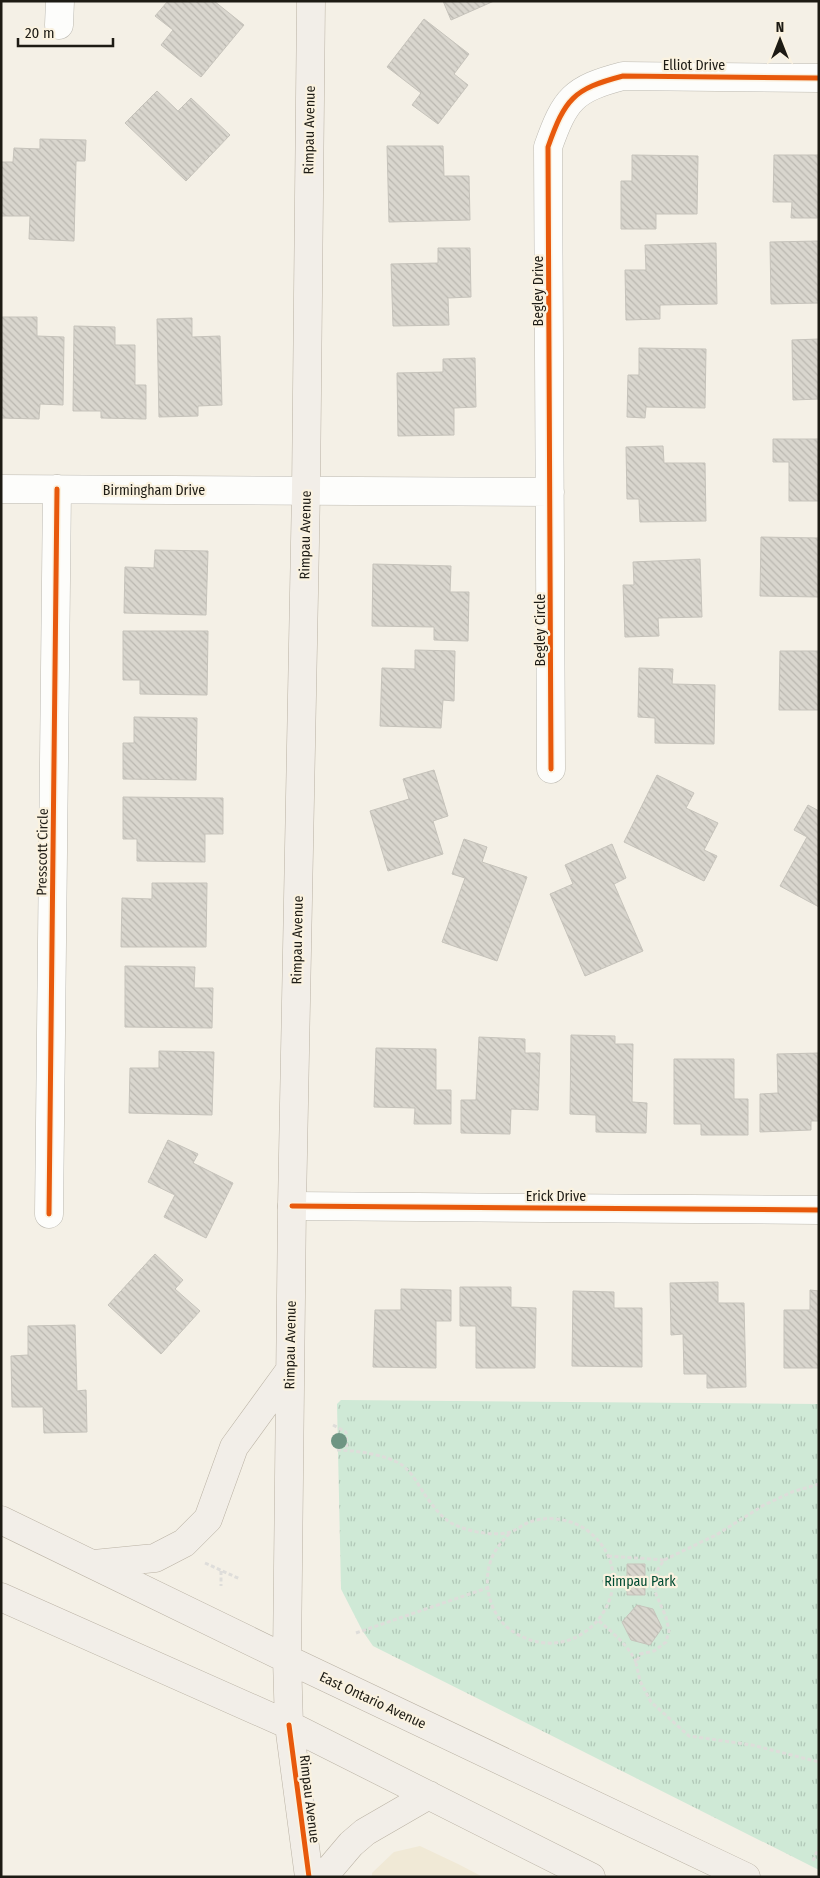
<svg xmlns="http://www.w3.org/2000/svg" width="820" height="1878" viewBox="0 0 820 1878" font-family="'Fira Sans Condensed',sans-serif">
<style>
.built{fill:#f0e9d6}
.park{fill:url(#park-tufts)}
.building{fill:url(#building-back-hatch);stroke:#c6c3bb}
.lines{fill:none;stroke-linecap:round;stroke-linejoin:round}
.minor-casing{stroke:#bcb9b1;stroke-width:29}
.major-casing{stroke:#bab2a4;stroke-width:29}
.path{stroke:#deddda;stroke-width:3;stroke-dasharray:4 2.5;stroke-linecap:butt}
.minor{stroke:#fdfdfb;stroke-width:28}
.major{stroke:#f2eee8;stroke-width:28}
.cycleway-casing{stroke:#faf2e0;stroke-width:8}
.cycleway{stroke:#e8590c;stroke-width:5}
.tree{fill:#6e9583}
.labels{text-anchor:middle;stroke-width:4.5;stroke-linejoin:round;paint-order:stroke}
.street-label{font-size:14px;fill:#1d1b14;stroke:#faf2e0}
.park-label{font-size:14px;fill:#004b32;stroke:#faf2e0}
</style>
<defs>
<pattern id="park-tufts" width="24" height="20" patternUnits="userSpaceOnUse" patternTransform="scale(1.25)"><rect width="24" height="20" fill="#cfe9d6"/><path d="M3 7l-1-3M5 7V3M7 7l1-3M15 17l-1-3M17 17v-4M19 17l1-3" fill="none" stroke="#b1c7b7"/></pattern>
<pattern id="building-back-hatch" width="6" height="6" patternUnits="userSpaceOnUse" patternTransform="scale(1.25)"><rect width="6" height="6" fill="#d9d6ce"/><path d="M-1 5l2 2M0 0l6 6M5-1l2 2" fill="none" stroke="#bab7b0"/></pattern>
</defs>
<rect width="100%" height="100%" fill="#f4f0e6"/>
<path class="built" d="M 420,1846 L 458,1864 L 483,1877 L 372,1877 L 372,1873 L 394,1852 Z"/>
<path class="park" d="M 341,1400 L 819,1404 L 819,1870 L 373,1646 L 362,1630 L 341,1589 L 337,1404 Z"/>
<path class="building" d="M 168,1 L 214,1 L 244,25 L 201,77 L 161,45 L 173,30 L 155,16 Z
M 443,1 L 494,1 L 451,20 Z
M 424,19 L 469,54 L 454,74 L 468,85 L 438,124 L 412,105 L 421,93 L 387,67 Z
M 157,91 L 178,111 L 191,98 L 230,135 L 186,181 L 125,123 Z
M 40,139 L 86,140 L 85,161 L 76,161 L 74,241 L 29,239 L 30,216 L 1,216 L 1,162 L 13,162 L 14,148 L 40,149 Z
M 387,146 L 443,146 L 444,176 L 469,176 L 470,220 L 389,222 Z
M 632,155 L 698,156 L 697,214 L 656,214 L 656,229 L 621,229 L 621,181 L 632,181 Z
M 774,155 L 819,155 L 819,218 L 791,218 L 792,202 L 773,202 Z
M 819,241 L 819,303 L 771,304 L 770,242 Z
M 716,243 L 717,304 L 660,305 L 660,319 L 626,320 L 625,270 L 646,270 L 645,245 Z
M 438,248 L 470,248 L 471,297 L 448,298 L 449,325 L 393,326 L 391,264 L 438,263 Z
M 1,317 L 37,317 L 37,336 L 64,337 L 63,405 L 40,404 L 39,419 L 1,418 Z
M 192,318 L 192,337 L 220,336 L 222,405 L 198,406 L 198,416 L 159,417 L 157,319 Z
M 74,326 L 115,327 L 115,345 L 135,345 L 135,385 L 146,385 L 146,419 L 101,418 L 101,411 L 73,411 Z
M 819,339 L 819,399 L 793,400 L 792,340 Z
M 639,348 L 706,349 L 705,408 L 646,407 L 645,418 L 627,417 L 628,375 L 639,375 Z
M 475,358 L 476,407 L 454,408 L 454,435 L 398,436 L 397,373 L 443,372 L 443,359 Z
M 773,439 L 819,439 L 819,501 L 789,501 L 789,462 L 773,462 Z
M 663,446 L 664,463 L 705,463 L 706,521 L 640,522 L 639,499 L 627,499 L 626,447 Z
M 761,537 L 819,538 L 819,597 L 760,596 Z
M 155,550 L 208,551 L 206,615 L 124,613 L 125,567 L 154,568 Z
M 700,559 L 702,617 L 658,618 L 659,636 L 625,637 L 623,585 L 634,585 L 633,562 Z
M 373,564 L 451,566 L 450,592 L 469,592 L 468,641 L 434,640 L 434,627 L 372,626 Z
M 123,631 L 208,631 L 207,695 L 140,694 L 140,680 L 123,680 Z
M 415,650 L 455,651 L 454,701 L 443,700 L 441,728 L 380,726 L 382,668 L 415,669 Z
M 780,651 L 819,651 L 819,710 L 779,710 Z
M 639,668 L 673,669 L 672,684 L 715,685 L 714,744 L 655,743 L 655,718 L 638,717 Z
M 134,717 L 197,718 L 196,780 L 123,779 L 123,743 L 134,743 Z
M 434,770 L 448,816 L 433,821 L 443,854 L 388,871 L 370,811 L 409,799 L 403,779 Z
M 657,775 L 694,793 L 686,808 L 718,823 L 704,850 L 717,856 L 704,881 L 624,842 Z
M 123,797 L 223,798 L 223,834 L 205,834 L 205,862 L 137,861 L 137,839 L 123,839 Z
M 808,805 L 819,811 L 819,907 L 780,886 L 807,837 L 794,830 Z
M 464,839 L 487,847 L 482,862 L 527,877 L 497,961 L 442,942 L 465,878 L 452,874 Z
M 612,844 L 626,878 L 614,884 L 643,951 L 585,976 L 550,894 L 573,884 L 565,865 Z
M 152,883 L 207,883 L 206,947 L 121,947 L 122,898 L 152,899 Z
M 125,966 L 195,967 L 194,988 L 213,988 L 212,1028 L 125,1027 Z
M 571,1035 L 615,1036 L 615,1044 L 633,1044 L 632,1102 L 647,1103 L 646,1133 L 596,1132 L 596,1115 L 570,1114 Z
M 479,1037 L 525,1039 L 525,1053 L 540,1053 L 538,1110 L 511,1109 L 510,1134 L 461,1133 L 461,1100 L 476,1100 Z
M 376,1048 L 436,1049 L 436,1090 L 451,1090 L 451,1124 L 414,1124 L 415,1108 L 374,1107 Z
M 159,1051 L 214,1052 L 212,1115 L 129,1113 L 130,1068 L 159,1068 Z
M 819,1053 L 819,1121 L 811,1121 L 811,1130 L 760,1132 L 760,1094 L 778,1093 L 777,1054 Z
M 674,1059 L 734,1059 L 734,1099 L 748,1099 L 748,1135 L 701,1135 L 701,1124 L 674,1124 Z
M 168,1140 L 198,1154 L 193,1163 L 233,1183 L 206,1238 L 164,1217 L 175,1195 L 148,1182 Z
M 155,1254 L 183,1280 L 175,1289 L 200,1311 L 161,1354 L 108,1305 Z
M 718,1282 L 718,1303 L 744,1303 L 746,1387 L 707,1388 L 707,1374 L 684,1374 L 683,1334 L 671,1335 L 670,1283 Z
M 460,1287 L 511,1287 L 511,1307 L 536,1308 L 535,1368 L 476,1368 L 476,1326 L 460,1326 Z
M 401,1289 L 451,1290 L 451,1321 L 436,1321 L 436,1368 L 373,1367 L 375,1310 L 401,1310 Z
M 810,1290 L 819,1291 L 819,1368 L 784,1368 L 784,1310 L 810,1310 Z
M 573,1291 L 614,1292 L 614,1308 L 642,1308 L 642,1367 L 572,1366 Z
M 75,1325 L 77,1391 L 86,1390 L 87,1432 L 44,1433 L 43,1407 L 12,1407 L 11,1356 L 28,1355 L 28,1326 Z
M 627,1564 L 645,1564 L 645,1595 L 627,1595 Z
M 637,1605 L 653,1609 L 662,1628 L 650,1645 L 631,1640 L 622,1622 Z"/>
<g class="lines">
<g class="minor-casing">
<path id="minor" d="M 59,25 L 60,1
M 1,489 L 550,492
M 551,769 L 548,147 C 565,99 573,89 623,76 L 819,78
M 292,1206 L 819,1210
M 49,1214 L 57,489"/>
</g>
<g class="major-casing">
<path id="major" d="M 1,1520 L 287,1659 L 746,1877
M 94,1564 L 155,1558 L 184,1543 L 208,1519 L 234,1447 L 290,1370
M 1,1597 L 289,1725 L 591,1877
M 309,1877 L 289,1725 L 287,1659 L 292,1206 L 306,491 L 311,1
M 323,1877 L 351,1844 L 365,1832 L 429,1795"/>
</g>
<path class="path" d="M 333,1425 L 346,1432 L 347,1450
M 337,1450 C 354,1450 388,1455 402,1465 C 412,1472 419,1486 425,1495 C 433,1506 440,1516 451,1523 C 466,1531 493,1537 510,1532 C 517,1530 523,1524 530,1522 C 548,1515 572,1519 588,1531 C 652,1581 582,1677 512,1631 C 490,1616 482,1584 491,1560 C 495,1549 503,1540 511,1532
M 819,1484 L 792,1492 L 764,1505 L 716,1535 L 664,1560 L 658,1569 L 655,1592 L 666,1617 L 669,1631 L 666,1642 L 654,1651 L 640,1654 L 636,1663 L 640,1681 L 651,1702 L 689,1736 L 752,1745 L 819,1762
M 608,1556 L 664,1560
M 205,1563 L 240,1579
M 221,1571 L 221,1586
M 599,1621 C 613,1633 628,1645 636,1662
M 356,1633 L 487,1588
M 813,1861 L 819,1847"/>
<use href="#minor" class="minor"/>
<use href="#major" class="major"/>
<g class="cycleway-casing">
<path id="cycleway" d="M 551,769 L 548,147 C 565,99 573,89 623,76 L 819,78
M 292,1206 L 819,1210
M 49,1214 L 57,489
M 289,1725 L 309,1877"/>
</g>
<use href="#cycleway" class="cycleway"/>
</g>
<circle class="tree" cx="339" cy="1441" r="8"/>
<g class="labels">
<g class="street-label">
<text x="694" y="70">Elliot Drive</text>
<text transform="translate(309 130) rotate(-89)" y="5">Rimpau Avenue</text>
<text transform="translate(538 291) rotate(-90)" y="5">Begley Drive</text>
<text x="154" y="495">Birmingham Drive</text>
<text transform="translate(305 535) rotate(-89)" y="5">Rimpau Avenue</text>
<text transform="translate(540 630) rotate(-90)" y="5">Begley Circle</text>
<text transform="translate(42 852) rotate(-89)" y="5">Presscott Circle</text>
<text transform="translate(297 940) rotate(-89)" y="5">Rimpau Avenue</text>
<text x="556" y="1201">Erick Drive</text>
<text transform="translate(290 1345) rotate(-89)" y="5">Rimpau Avenue</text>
<text transform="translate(373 1700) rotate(25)" y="5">East Ontario Avenue</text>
<text transform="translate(310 1799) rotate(83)" y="5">Rimpau Avenue</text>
</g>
<g class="park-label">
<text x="640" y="1586">Rimpau Park</text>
</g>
</g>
<rect width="820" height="1878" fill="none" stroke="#1d1b14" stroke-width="5"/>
<g transform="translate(780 40)" stroke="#faf2e0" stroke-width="4" paint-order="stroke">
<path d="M0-4L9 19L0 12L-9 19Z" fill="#1d1b14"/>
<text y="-8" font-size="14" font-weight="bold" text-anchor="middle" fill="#1d1b14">N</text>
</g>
<path d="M18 38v8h95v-8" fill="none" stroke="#1d1b14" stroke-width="2.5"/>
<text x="25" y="38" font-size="15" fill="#1d1b14" stroke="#faf2e0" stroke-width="4" paint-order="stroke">20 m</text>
</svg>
